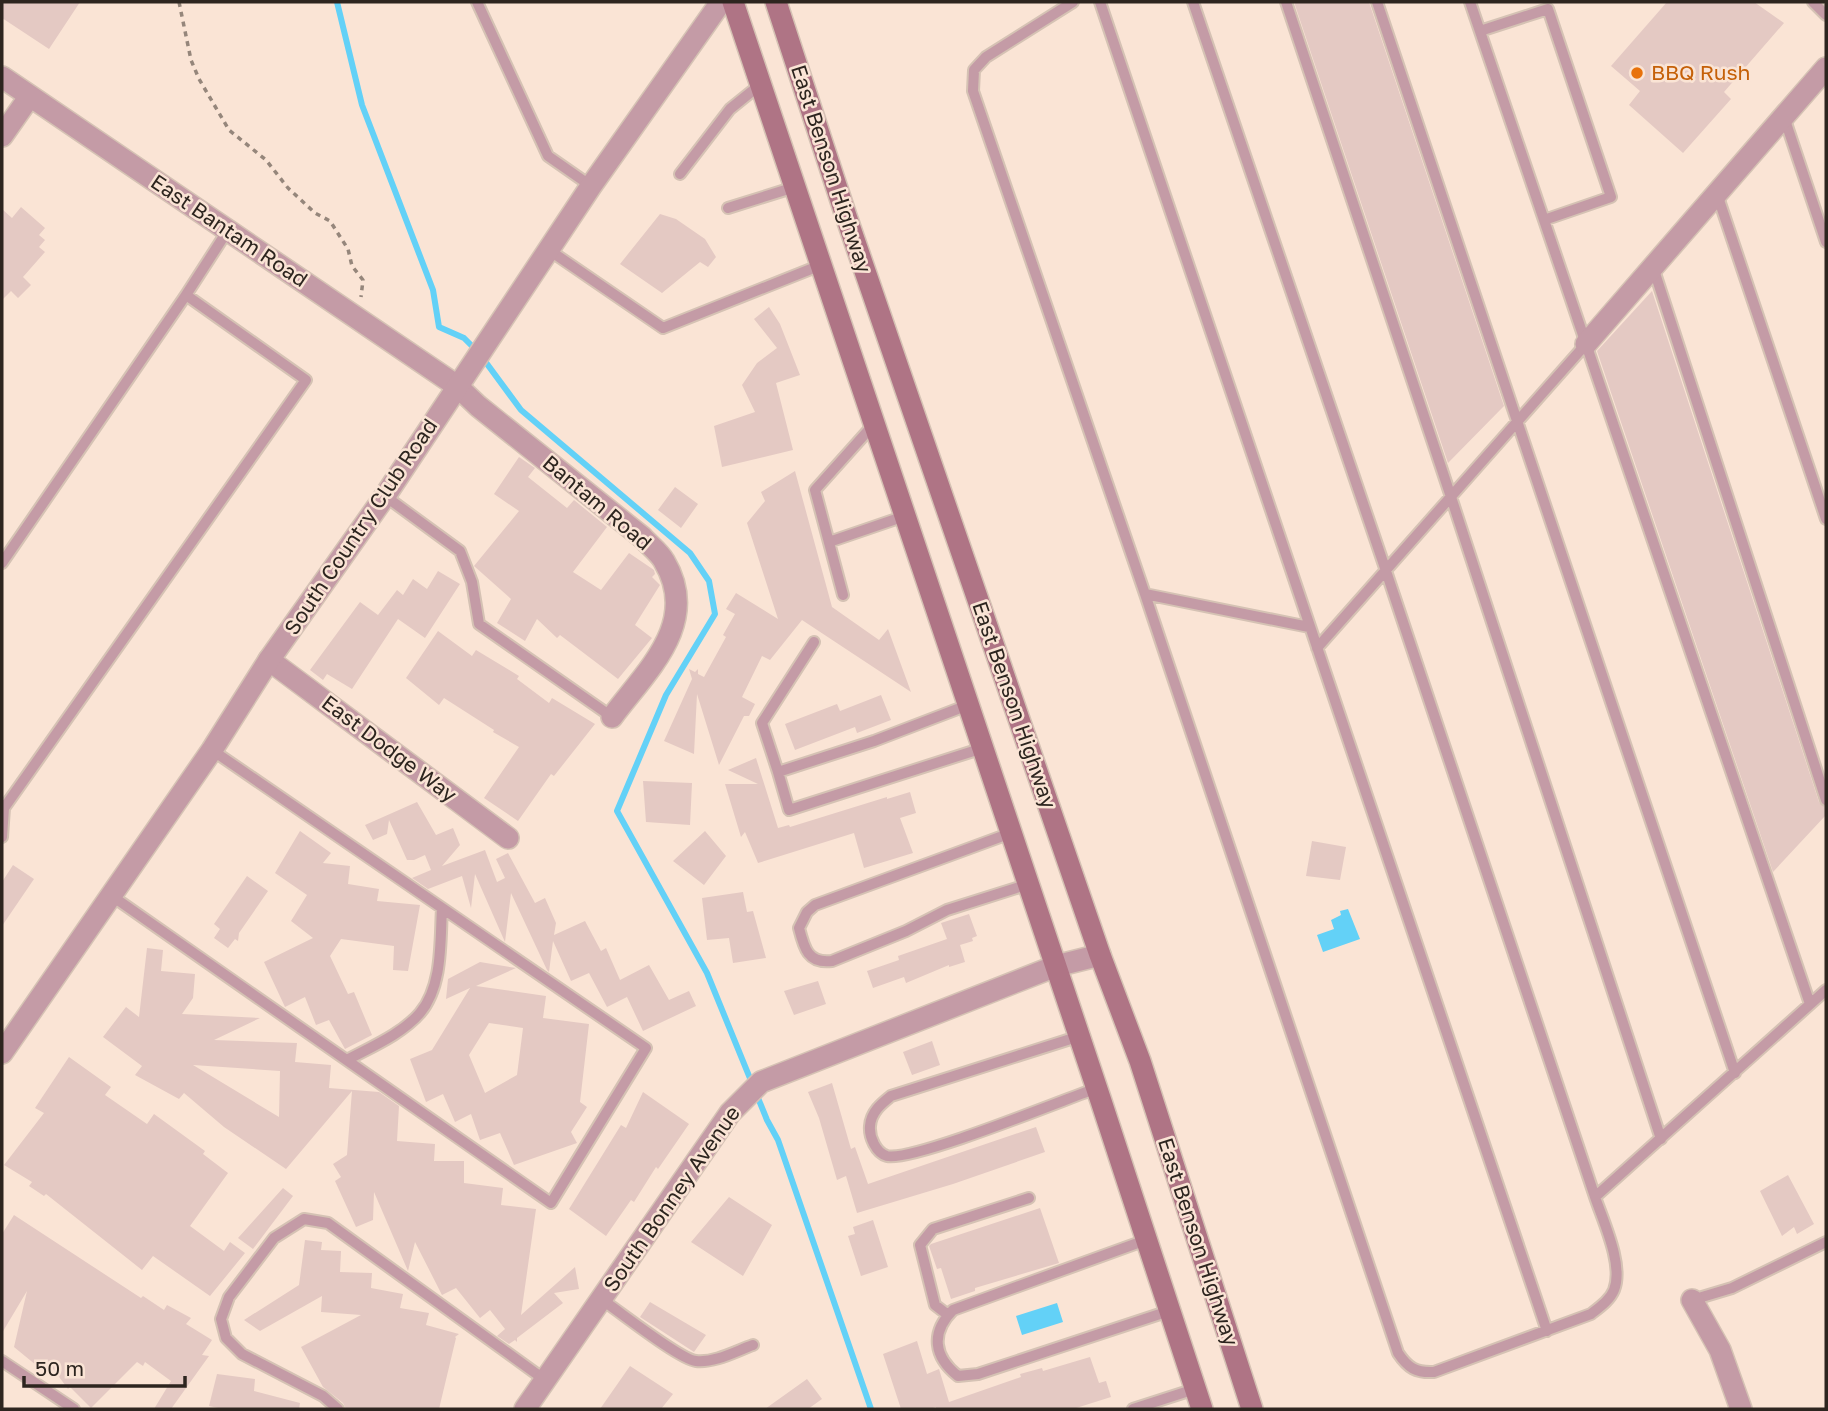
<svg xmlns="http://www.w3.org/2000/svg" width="1828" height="1411" viewBox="0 0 1828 1411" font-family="'Golos Text',sans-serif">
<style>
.water{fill:#63d1f7}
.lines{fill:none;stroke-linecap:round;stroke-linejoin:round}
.stream{stroke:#63d1f7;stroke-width:6}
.building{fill:#e4c9c3;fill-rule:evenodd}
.service-casing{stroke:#d5c2b4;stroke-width:14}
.minor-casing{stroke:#d5c2b4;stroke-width:24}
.tertiary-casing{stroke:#d5c2b4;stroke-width:24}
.secondary-casing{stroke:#d5c2b4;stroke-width:24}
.path{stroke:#95867b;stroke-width:3.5;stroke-dasharray:5 5;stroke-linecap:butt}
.service{stroke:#c49ba6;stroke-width:10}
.minor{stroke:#c49ba6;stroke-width:21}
.tertiary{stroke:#c49ba6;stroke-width:21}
.secondary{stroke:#af7485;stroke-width:21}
.food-dot{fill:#e8710a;stroke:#fae4d5;stroke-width:2.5}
.labels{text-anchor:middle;stroke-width:5;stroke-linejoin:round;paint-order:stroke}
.food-label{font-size:21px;fill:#c56008;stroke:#fae4d5;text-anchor:start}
.street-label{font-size:21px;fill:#2d251f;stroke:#fae4d5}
</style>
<rect width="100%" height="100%" fill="#fae4d5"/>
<path class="water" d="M 1348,909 L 1360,939 L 1323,952 L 1317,935 L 1334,929 L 1331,920 L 1341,915 L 1340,911 Z
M 1057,1303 L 1063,1322 L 1022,1335 L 1016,1316 Z"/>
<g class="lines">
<path class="stream" d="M 337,2 L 362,105 L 433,290 L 439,327 L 464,338 L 479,353 L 521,410 L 690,553 L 709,581 L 715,614 L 666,695 L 617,811 L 707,973 L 767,1120 L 778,1140 L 871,1409"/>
</g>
<path class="building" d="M 2,2 L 80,2 L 49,49 L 2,18 Z
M 1294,2 L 1369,2 L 1504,406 L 1448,463 Z
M 1667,2 L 1754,2 L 1784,23 L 1724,92 L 1731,99 L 1683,153 L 1629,105 L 1640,91 L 1611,66 Z
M 21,207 L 45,228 L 39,235 L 45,240 L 39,247 L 45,252 L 23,277 L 31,285 L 18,298 L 11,291 L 2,300 L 2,209 L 12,218 Z
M 660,214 L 676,219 L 705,239 L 716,257 L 708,267 L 700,262 L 662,293 L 620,264 Z
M 1652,291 L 1819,802 L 1826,808 L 1826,815 L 1773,872 L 1597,351 Z
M 769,307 L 780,324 L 800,375 L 776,383 L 793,450 L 722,467 L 714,426 L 755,412 L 742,385 L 757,363 L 777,348 L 754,319 Z
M 519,457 L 535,468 L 528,477 L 567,508 L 574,500 L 607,527 L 573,572 L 601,590 L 629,553 L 654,570 L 655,574 L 652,577 L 660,585 L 635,625 L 652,638 L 618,679 L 560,635 L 557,638 L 537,619 L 525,641 L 497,623 L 511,599 L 474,566 L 519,511 L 494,494 Z
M 795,471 L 832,607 L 879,640 L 888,629 L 911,692 L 802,620 L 770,660 L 762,656 L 742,697 L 755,704 L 749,716 L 744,716 L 719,765 L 697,694 L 694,754 L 664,741 L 692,679 L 689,669 L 695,672 L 698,669 L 698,674 L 704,677 L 726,637 L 723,635 L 735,614 L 726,609 L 736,593 L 778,619 L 747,523 L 765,501 L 761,492 Z
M 675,487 L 698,504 L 681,528 L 658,510 Z
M 438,571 L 460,584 L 425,638 L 398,619 L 352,689 L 327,674 L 323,680 L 310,670 L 360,602 L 378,615 L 397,590 L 403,595 L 413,579 L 427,589 Z
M 438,631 L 472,656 L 476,650 L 519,676 L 517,679 L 549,703 L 552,698 L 595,724 L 554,776 L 551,774 L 518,821 L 484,798 L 519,747 L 493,732 L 494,730 L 444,698 L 439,705 L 406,678 Z
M 881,695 L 891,720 L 857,733 L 855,727 L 795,750 L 785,724 L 837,704 L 840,711 Z
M 756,758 L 778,828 L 789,825 L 790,827 L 887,797 L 887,799 L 910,792 L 916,813 L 900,818 L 913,853 L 864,868 L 854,833 L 758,863 L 745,832 L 741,837 L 725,784 L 758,784 L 728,770 Z
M 643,781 L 692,783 L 690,825 L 646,822 Z
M 417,802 L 436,835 L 453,828 L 460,845 L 442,866 L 485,850 L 497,882 L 505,878 L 496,859 L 508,853 L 535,903 L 545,898 L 556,923 L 554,935 L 585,921 L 601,951 L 606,948 L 620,980 L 649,965 L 669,1000 L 689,991 L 696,1006 L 643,1031 L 627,997 L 607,1007 L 589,973 L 571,981 L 553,941 L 549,972 L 547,970 L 511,893 L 505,942 L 475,874 L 471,908 L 462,876 L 428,889 L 412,878 L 431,870 L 425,855 L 414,860 L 407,860 L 389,820 L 387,834 L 373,840 L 365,825 Z
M 300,831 L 331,853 L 323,863 L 350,866 L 348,884 L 379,889 L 377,901 L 420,905 L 408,971 L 393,970 L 394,946 L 341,939 L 330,956 L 348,994 L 354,992 L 372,1035 L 345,1049 L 329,1020 L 316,1025 L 305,997 L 285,1007 L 264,962 L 313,938 L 291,921 L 307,895 L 275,873 Z
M 705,831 L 726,856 L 704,885 L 673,861 Z
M 1312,841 L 1346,847 L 1340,880 L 1306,876 Z
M 13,865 L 34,879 L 2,926 L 2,882 Z
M 247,876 L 268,891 L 239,933 L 238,941 L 235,939 L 228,948 L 214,938 L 220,929 L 214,924 Z
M 743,892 L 747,912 L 753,911 L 766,958 L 733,963 L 729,938 L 707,940 L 702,898 Z
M 969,914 L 977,936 L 972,938 L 973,941 L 960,945 L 965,962 L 949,967 L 949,965 L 906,983 L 904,977 L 873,988 L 867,971 L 899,960 L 898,956 L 947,939 L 941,923 Z
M 147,948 L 163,950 L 161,971 L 195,974 L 193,998 L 182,1014 L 260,1018 L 214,1040 L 297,1043 L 295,1062 L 331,1065 L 329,1088 L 379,1092 L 399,1106 L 397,1141 L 435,1144 L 434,1161 L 464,1161 L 464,1183 L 503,1188 L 501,1205 L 536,1209 L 521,1315 L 575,1267 L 579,1289 L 554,1293 L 563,1303 L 517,1338 L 517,1342 L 515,1340 L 509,1344 L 497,1336 L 505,1329 L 490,1310 L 480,1318 L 456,1288 L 442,1295 L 415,1242 L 408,1271 L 374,1192 L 373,1220 L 356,1227 L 335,1181 L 341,1177 L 333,1164 L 347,1155 L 352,1091 L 286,1169 L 224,1127 L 184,1093 L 179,1099 L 135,1075 L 142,1066 L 103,1037 L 126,1007 L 139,1017 ZM 193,1065 L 280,1071 L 279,1117 Z
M 480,962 L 516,968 L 476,986 L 546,996 L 543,1018 L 589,1024 L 580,1102 L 587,1107 L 571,1132 L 577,1143 L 514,1165 L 500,1133 L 480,1140 L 471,1114 L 455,1122 L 443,1094 L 426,1102 L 410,1059 L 432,1050 L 470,988 L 446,999 L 448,979 ZM 489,1023 L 523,1028 L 517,1075 L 485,1093 L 469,1055 Z
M 818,981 L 826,1004 L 794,1015 L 784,991 Z
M 932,1041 L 940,1065 L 912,1075 L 903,1052 Z
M 69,1057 L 111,1087 L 105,1095 L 147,1124 L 154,1114 L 205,1151 L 203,1154 L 228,1173 L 190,1226 L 224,1251 L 230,1242 L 245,1253 L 210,1296 L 153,1256 L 142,1270 L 46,1194 L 44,1196 L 29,1186 L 32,1182 L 4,1165 L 44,1113 L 35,1108 Z
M 832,1083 L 851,1149 L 855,1147 L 868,1184 L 1036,1127 L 1045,1152 L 953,1184 L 857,1213 L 846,1176 L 837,1180 L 819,1118 L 808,1092 Z
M 643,1092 L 689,1124 L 658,1169 L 656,1167 L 634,1202 L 631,1200 L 606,1236 L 569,1209 L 621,1125 L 626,1128 Z
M 1788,1175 L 1814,1224 L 1797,1234 L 1794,1227 L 1782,1236 L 1760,1191 Z
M 283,1188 L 293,1196 L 253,1249 L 238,1238 Z
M 729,1197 L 772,1225 L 743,1276 L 691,1242 Z
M 1040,1208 L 1059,1263 L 975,1288 L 975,1291 L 951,1299 L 941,1268 L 937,1269 L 929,1246 L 931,1244 Z
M 14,1215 L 141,1298 L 143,1296 L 164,1310 L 167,1305 L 191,1318 L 186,1324 L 212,1340 L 202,1355 L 209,1356 L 171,1409 L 154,1409 L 171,1381 L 145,1362 L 143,1366 L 137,1362 L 91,1408 L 70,1387 L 68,1389 L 48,1362 L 42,1370 L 14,1347 L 27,1291 L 2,1333 L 2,1234 Z
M 873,1220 L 888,1267 L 861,1276 L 848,1236 L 855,1234 L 853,1227 Z
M 305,1240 L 322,1242 L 321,1250 L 341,1251 L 340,1272 L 372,1273 L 371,1288 L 403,1294 L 400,1308 L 429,1313 L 426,1325 L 459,1334 L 455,1337 L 456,1338 L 439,1409 L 346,1409 L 343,1403 L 323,1387 L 301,1347 L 361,1315 L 321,1312 L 322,1296 L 260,1331 L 244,1320 L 299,1285 Z
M 650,1302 L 706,1335 L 694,1352 L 640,1317 Z
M 917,1341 L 927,1374 L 939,1369 L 949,1402 L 1021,1377 L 1020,1374 L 1042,1368 L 1043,1371 L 1090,1357 L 1099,1383 L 1106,1381 L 1111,1397 L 1073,1409 L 936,1409 L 936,1407 L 929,1409 L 901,1409 L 883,1354 Z
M 630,1366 L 673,1394 L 661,1409 L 600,1409 Z
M 217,1374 L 255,1379 L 254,1391 L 300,1403 L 299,1409 L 223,1409 L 209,1406 Z
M 807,1379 L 822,1399 L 808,1409 L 765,1409 Z"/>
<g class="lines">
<g class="service-casing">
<path id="service" d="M 477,2 L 548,156 L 591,186
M 1073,2 L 986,57 L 974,70 L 973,91 L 1145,594 L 1398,1353 C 1408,1368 1416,1373 1434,1372 L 1591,1314 C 1600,1307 1610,1300 1614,1290 C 1624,1265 1603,1221 1595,1197 L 1826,990
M 1100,2 L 1547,1331
M 1193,2 L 1386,571 L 1595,1197
M 1286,2 L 1451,497 L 1661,1139
M 1377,2 L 1735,1073
M 1470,2 L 1810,1004
M 1813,2 L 1826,15
M 1480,31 L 1548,9 L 1611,197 L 1544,220
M 1784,117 L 1826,242
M 680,174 L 730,109 L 761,84
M 1717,194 L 1826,519
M 728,208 L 795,187
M 549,250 L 663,328 L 821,265
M 1653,267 L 1826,800
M 385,496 L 460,551 L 472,582 L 479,624 L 612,717
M 829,542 L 905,516
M 2,563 L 186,295 L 228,230
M 1145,594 L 1309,627
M 843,595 L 815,490 L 874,424
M 1317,648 L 1586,344
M 968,705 L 874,741 L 778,772 L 789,810 L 983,748
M 778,772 L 762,723 L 814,642
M 2,805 L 4,808 L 2,837
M 4,808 L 306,380 L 186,295
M 1011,833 L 815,905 L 807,912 L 799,928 C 804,948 808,964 832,961 L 906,931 L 947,910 L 1029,884
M 112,896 L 551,1203 L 646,1048 L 212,750
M 1080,1036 L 891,1096 C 881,1104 871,1112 870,1126 C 869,1137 876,1153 887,1156 C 912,1162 1063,1100 1097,1088
M 347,1060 C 371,1047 402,1034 420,1013 C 443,986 440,941 442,908
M 1146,1240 L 953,1310 C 930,1333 934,1357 958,1376 L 978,1374 L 1169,1311
M 601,1299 C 619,1311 679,1359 696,1361 C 715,1363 736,1351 753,1345
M 1692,1300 L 1732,1288 L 1826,1242
M 948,1315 L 935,1305 L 920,1245 L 933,1229 L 1029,1198
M 2,1361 L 74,1409
M 338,1409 L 323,1396 L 242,1354 L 226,1338 L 221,1319 L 229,1297 L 274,1238 L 304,1219 L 328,1223 L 545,1380
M 1133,1409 L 1195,1389"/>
</g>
<g class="minor-casing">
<path id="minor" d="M 2,77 L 457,386 L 478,406 L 642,537 C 649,545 659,552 664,561 C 701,623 647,670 612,717
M 2,136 L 30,96
M 1586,344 L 1826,68
M 269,660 L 508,838
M 1692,1300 L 1720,1350 L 1741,1409
M 525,1409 L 730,1113 L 761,1082 L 1056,966 L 1100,955"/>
</g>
<g class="tertiary-casing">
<path id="tertiary" d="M 2,1053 L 212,750 L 269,660 L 385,496 L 591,186 L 721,2"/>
</g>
<g class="secondary-casing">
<path id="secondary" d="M 733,2 L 1101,1101 L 1202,1409
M 776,2 L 846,216 L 1100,955 L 1140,1061 L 1252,1409"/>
</g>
<path class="path" d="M 179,2 L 191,60 L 199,79 L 229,130 L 266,160 L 288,188 L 315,213 L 330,221 L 348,249 L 352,266 L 363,280 L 361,297"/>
<use href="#service" class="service"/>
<use href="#minor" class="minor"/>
<use href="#tertiary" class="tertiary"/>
<use href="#secondary" class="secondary"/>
</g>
<circle class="food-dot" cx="1637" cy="73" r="7"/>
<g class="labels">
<g class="food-label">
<text x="1651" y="80">BBQ Rush</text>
</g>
<g class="street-label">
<text transform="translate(831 169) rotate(72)" y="7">East Benson Highway</text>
<text transform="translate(229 231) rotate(34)" y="7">East Bantam Road</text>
<text transform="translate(597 503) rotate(40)" y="7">Bantam Road</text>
<text transform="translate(361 527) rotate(-56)" y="7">South Country Club Road</text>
<text transform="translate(1014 705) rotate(71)" y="7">East Benson Highway</text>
<text transform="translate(389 749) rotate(37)" y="7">East Dodge Way</text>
<text transform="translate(672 1199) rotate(-55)" y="7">South Bonney Avenue</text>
<text transform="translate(1198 1242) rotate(72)" y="7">East Benson Highway</text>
</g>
</g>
<rect width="1828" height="1411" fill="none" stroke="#2d251f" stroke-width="7"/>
<path d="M24 1376v10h161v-10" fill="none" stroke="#2d251f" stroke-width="3.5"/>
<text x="35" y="1376" font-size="21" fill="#2d251f" stroke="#fae4d5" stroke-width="5" paint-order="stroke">50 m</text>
</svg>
